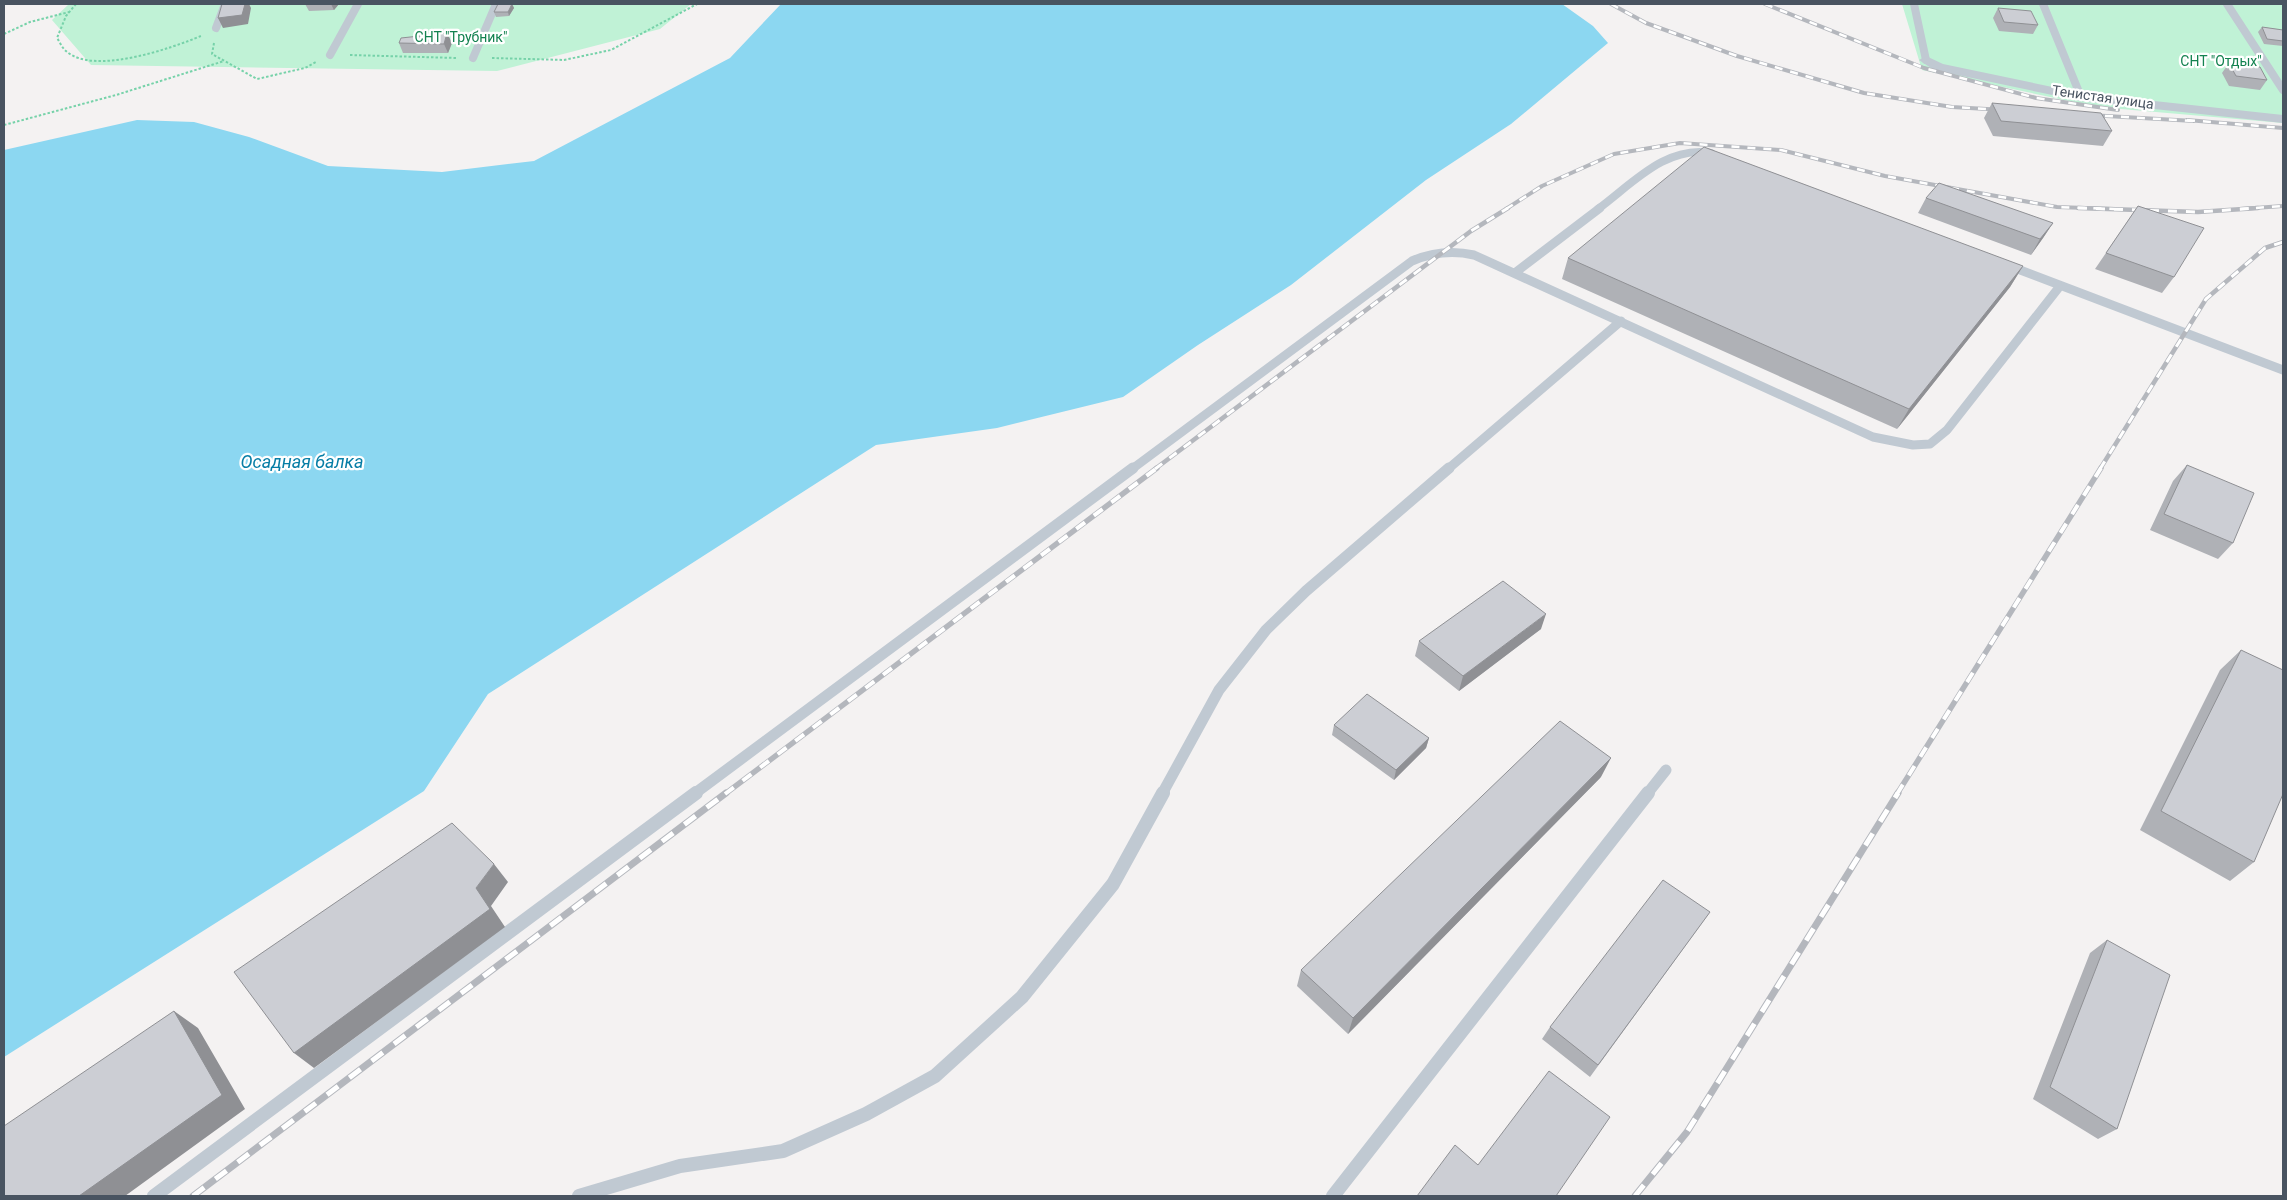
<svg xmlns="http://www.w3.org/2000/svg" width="2287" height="1200" viewBox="0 0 2287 1200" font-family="Roboto,sans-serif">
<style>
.green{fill:#c0f2d6}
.water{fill:#8cd7f1}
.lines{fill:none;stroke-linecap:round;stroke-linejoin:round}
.path{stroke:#76d2a9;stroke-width:2;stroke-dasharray:2.5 2;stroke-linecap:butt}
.service-far3{stroke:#c0c9d2;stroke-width:8}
.service-far2{stroke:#c0c9d2;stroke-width:9}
.service-far1{stroke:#c0c9d2;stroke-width:11}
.service{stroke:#c0c9d2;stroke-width:14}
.minor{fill:#c0c9d2;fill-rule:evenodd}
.rail-far3-casing{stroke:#b4b7bd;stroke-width:4}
.rail-far2-casing{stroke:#b4b7bd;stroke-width:4.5}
.rail-far1-casing{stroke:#b4b7bd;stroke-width:5.5}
.rail-casing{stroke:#b4b7bd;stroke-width:7}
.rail-far3{stroke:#fff;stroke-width:2.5;stroke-dasharray:8;stroke-linecap:butt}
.rail-far2{stroke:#fff;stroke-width:3;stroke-dasharray:9;stroke-linecap:butt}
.rail-far1{stroke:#fff;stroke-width:4;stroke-dasharray:11;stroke-linecap:butt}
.rail{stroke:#fff;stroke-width:5;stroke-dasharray:14;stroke-linecap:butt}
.wall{fill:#afb1b6}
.shaded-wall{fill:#8f9094}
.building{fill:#ccced4;stroke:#8f9094}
.labels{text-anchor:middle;stroke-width:4.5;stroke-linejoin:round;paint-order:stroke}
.far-park-label{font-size:14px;fill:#138250;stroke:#fff}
.far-street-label{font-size:14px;fill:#495461;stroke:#fff}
.water-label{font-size:18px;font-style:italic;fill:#077ea6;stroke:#fff}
</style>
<rect width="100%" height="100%" fill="#f4f2f2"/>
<path class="green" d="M 69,4 L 691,4 L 660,29 L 497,71 L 91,65 L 52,20 Z
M 1902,4 L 2283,4 L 2283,123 L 2098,107 L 1922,70 Z"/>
<path class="water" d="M 781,4 L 1562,4 L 1593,26 L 1608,43 L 1511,124 L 1426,180 L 1291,285 L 1198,345 L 1123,397 L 997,428 L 876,445 L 488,694 L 424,791 L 4,1057 L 4,150 L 137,120 L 194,122 L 249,137 L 328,166 L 442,172 L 534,161 L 730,58 Z"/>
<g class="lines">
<path class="path" d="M 76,4 L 66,16 L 57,38 C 60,42 62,48 66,51 C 93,76 172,48 201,36
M 4,34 L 30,22 L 69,12
M 214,43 L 212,54 L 257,79 L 305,68 L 316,62
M 350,55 L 456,58
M 492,58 L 564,60 L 611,50 L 697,4
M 4,125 L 116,95 L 224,61"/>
<path class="service-far3" d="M 1914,4 L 1926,60
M 2043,4 L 2081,97
M 2227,4 L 2283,90
M 216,28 L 225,4
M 330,55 L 358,4
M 473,58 L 496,4
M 1598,209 C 1632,184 1666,145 1711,153"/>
<path class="service-far2" d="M 2007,265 L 2283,370
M 1516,272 L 1600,208
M 1132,469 L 1412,261 C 1433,252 1452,250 1474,255 L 1873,437 L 1913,445 L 1930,444 L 1947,430 L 2060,286
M 1448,469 L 1621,321"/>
<path class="service-far1" d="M 694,794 L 1133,468
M 1162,794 L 1219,690 L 1266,630 L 1306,591 L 1449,468
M 1647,794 L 1666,770"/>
<path class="service" d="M 154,1196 L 696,793
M 579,1196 L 680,1166 L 783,1151 L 866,1114 L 935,1076 L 1022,997 L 1113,884 L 1163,793
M 1333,1196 L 1648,793"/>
<path class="minor" d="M 1926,56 L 1943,64 L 2081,93 L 2283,115 L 2283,123 L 2081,101 L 1934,70 L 1919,60 Z"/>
<g class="rail-far3-casing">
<path id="rail-far3" d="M 1611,4 L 1646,23 L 1737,56 L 1864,93 L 1952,107 L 2004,110
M 1765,4 L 1924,68 L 2036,98 L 2118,110
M 2089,115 L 2194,121
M 2187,120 L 2283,128
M 1506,209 L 1542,186 L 1614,154 L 1680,143 L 1781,150 L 1885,176 L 2057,207 L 2114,209
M 2240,209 L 2283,206"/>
</g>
<g class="rail-far2-casing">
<path id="rail-far2" d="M 2078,208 L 2198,212 L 2258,208
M 1155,469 L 1471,231 L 1508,208
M 2100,469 L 2206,299 L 2265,248 L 2283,242"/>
</g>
<g class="rail-far1-casing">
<path id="rail-far1" d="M 725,794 L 1157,468
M 1897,794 L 2101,468"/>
</g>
<g class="rail-casing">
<path id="rail" d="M 193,1196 L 726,793
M 1635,1196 L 1687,1132 L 1898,793"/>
</g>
<use href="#rail-far3" class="rail-far3"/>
<use href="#rail-far2" class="rail-far2"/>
<use href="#rail-far1" class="rail-far1"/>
<use href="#rail" class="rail"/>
</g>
<path class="wall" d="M 305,4 L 339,4 L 334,10 L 309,11 Z
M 512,4 L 514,8 L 509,16 L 496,17 L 494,12 Z
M 1998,8 L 2038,25 L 2033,34 L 1999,31 L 1993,18 Z
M 2262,27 L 2283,30 L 2283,46 L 2264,44 L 2258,32 Z
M 447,33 L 452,43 L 448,53 L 403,53 L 399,43 Z
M 2229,63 L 2267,80 L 2260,90 L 2229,86 L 2222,73 Z
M 1992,103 L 2112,131 L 2103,146 L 1993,136 L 1984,118 Z
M 1926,198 L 2053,223 L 2043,238 L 2031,255 L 1918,213 Z
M 2138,206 L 2174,277 L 2162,293 L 2095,269 Z
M 1568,258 L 2023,266 L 2010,287 L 1897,429 L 1562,279 Z
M 2187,465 L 2233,543 L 2218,559 L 2150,530 L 2173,481 Z
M 1541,629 L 1459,691 L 1415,656 L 1419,641 Z
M 2241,650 L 2254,862 L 2230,881 L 2140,830 L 2220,670 Z
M 1334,725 L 1429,738 L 1426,748 L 1394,780 L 1332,735 Z
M 1601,777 L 1348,1034 L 1297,986 L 1301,970 Z
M 1710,912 L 1590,1077 L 1542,1039 L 1550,1027 Z
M 2107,940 L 2117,1129 L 2098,1139 L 2033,1099 L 2090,953 Z"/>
<path class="shaded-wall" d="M 245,4 L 249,4 L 251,8 L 248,24 L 223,28 L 218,18 Z
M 331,4 L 339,4 L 334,10 Z
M 512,4 L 514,8 L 509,16 L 508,12 Z
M 447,33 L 452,43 L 448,53 L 444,44 Z
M 2053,223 L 2043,238 L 2031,255 L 2040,239 Z
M 2023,266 L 2010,287 L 1897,429 L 1909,409 Z
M 1546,614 L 1541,629 L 1459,691 L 1463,676 Z
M 1429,738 L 1426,748 L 1394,780 L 1396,770 Z
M 1611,758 L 1601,777 L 1348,1034 L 1353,1018 Z
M 494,864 L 508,882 L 491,906 L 505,927 L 314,1068 L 294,1053 L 476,888 Z
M 174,1011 L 198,1028 L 245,1109 L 125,1196 L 79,1196 Z"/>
<path class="building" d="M 222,4 L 245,4 L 242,15 L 218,18 Z
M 498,4 L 512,4 L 508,12 L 494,12 Z
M 1998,8 L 2031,11 L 2038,25 L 2004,22 Z
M 2262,27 L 2283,30 L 2283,41 L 2267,39 Z
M 447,33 L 444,44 L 399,43 L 401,38 Z
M 2229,63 L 2260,67 L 2267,80 L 2236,76 Z
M 1992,103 L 2101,113 L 2112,131 L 2001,121 Z
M 1704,147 L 2023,266 L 1909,409 L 1568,258 Z
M 1939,183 L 2053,223 L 2040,239 L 1926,198 Z
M 2138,206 L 2204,228 L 2174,277 L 2106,253 Z
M 2187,465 L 2254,493 L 2233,543 L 2164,514 Z
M 1503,581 L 1546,614 L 1463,676 L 1419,641 Z
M 2241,650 L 2283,670 L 2283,794 L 2254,862 L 2161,811 Z
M 1367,694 L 1429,738 L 1396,770 L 1334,725 Z
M 1560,721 L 1611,758 L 1353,1018 L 1301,970 Z
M 452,823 L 494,864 L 476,888 L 490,909 L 294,1053 L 234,972 Z
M 1663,880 L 1710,912 L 1598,1065 L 1550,1027 Z
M 2107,940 L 2170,975 L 2117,1129 L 2050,1087 Z
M 174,1011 L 222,1095 L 79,1196 L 4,1196 L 4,1126 Z
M 1549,1071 L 1610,1117 L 1556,1196 L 1417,1196 L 1455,1145 L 1478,1165 Z"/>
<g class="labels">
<g class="far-park-label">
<text x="461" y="42">СНТ "Трубник"</text>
<text x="2221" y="66">СНТ "Отдых"</text>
</g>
<g class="far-street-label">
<text transform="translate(2103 97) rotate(8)" y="5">Тенистая улица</text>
</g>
<g class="water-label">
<text x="302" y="468">Осадная балка</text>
</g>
</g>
<rect width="2287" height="1200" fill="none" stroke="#495461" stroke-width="10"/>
</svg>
